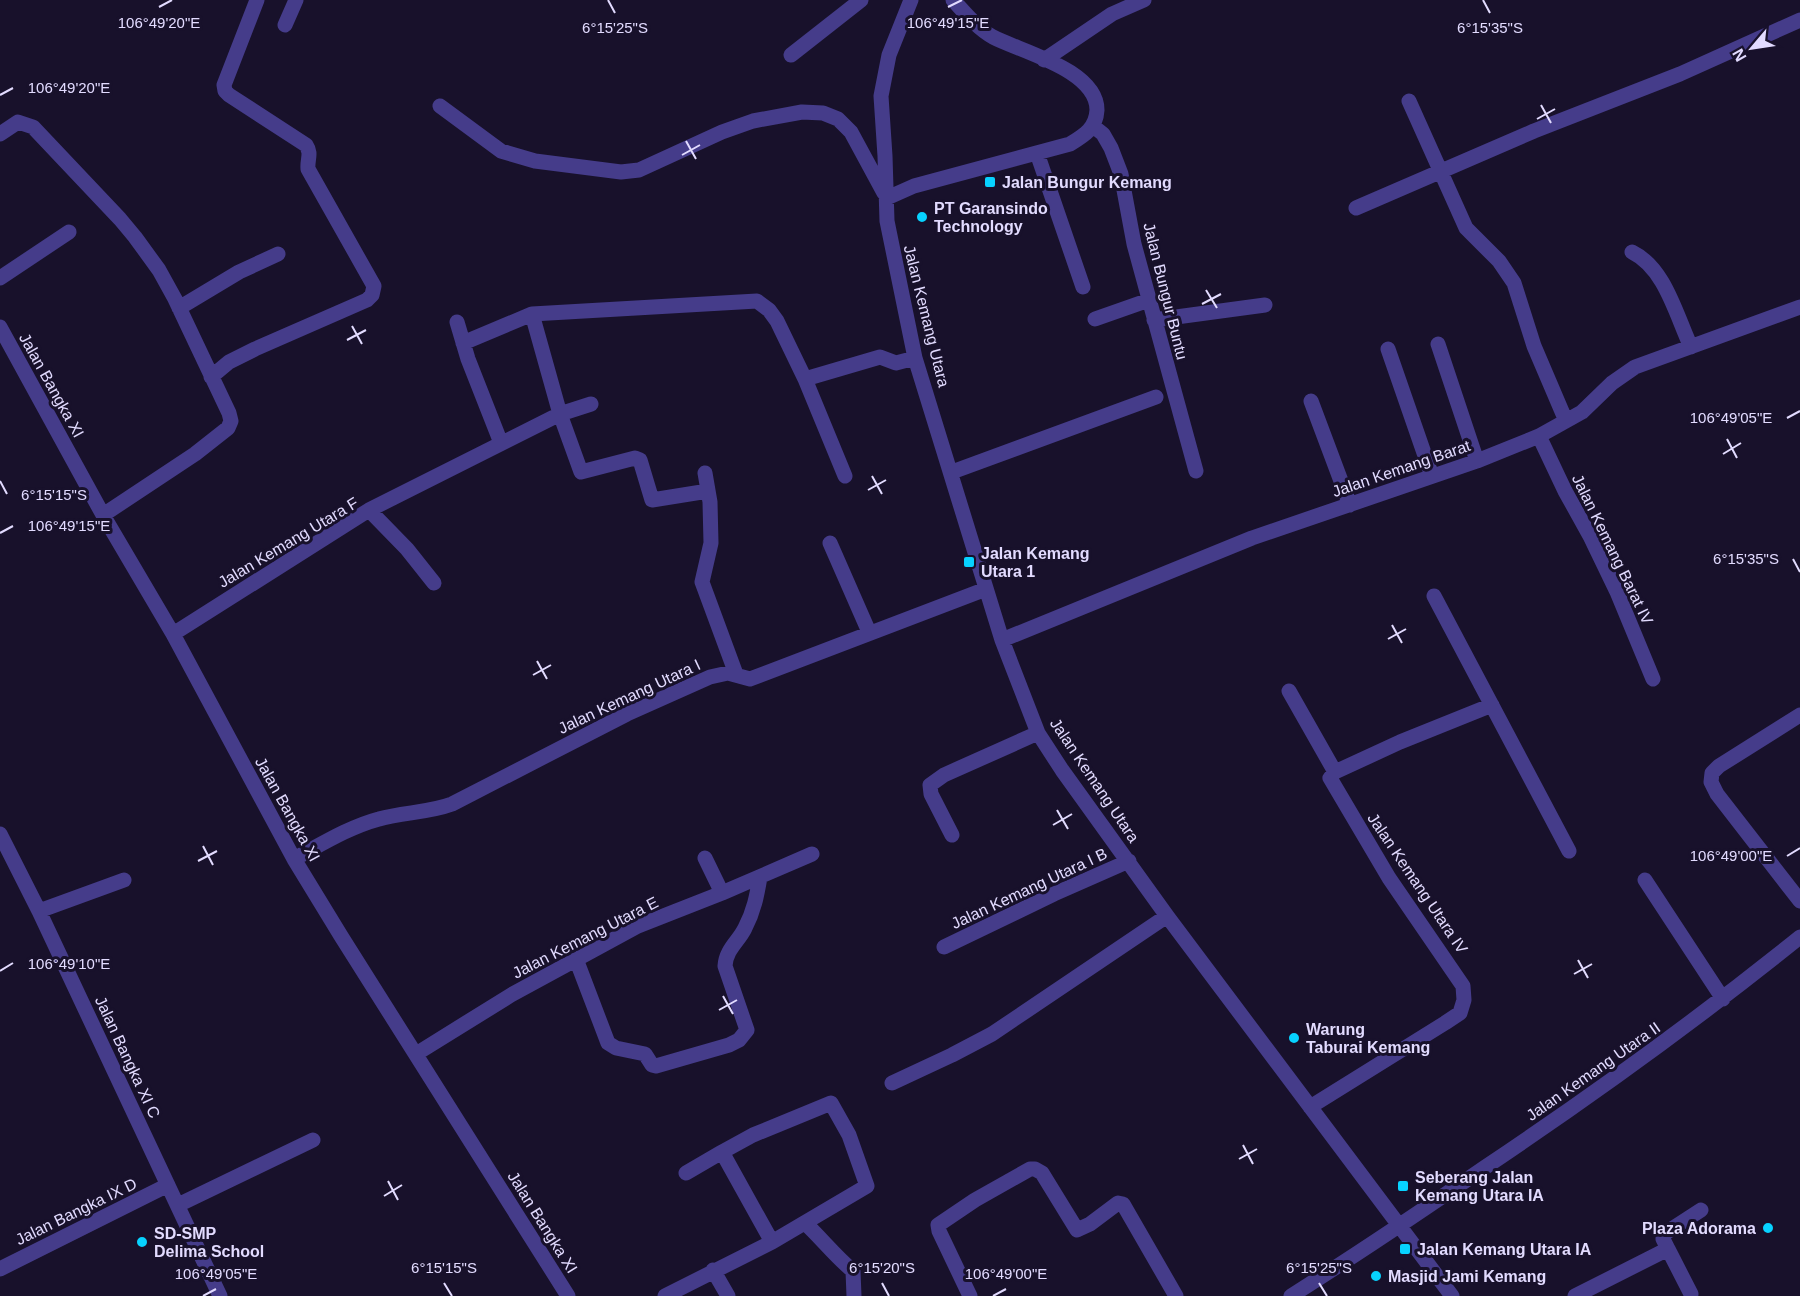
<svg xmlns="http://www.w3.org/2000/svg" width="1800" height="1296" viewBox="0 0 1800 1296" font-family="Helvetica,sans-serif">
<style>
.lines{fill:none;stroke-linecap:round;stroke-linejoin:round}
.minor{stroke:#453c8a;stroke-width:15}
.ticks{fill:none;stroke:#e2dbff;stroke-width:2}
.poi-dot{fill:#07d2ff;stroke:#18112b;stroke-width:2}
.labels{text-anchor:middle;stroke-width:6;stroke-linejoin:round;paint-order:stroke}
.poi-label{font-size:16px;font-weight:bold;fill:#e2dbff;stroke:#18112b;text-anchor:start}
.street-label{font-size:16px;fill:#e2dbff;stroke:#18112b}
.ticks-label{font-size:15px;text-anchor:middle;fill:#e2dbff;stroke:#18112b;stroke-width:6;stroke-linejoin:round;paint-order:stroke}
</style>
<rect width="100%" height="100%" fill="#18112b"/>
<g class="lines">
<path class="minor" d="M 911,0 L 889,55 L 881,96 L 885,156 L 887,221 L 915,358 L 1002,640 L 1038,733 L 1062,770 L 1167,916 L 1452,1296
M 285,25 L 296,0
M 791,55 L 861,0
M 1044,60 L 1112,14 L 1144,0
M 1409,101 L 1466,228 L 1499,261 L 1514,283 L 1534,346 L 1566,421
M 440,106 L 501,151 L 535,161 L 621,172 L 639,170 L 722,132 L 753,121 L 802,112 L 823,113 L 838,119 L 851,132 L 884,193
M 1093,126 L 1103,134 L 1111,148 L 1121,174 L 1134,244 L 1196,471
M 0,134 L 18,122 L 33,127 L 120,219 L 135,237 L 159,270 L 175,299 L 229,413 L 231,421 L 228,428 L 195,454 L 103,515
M 1037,153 L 1083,287
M 887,198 L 914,186 L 1070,144 C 1085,135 1096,128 1097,110 C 1097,70 1022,52 993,37 C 977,28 965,13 953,0
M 1356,208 L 1534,131 L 1680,74 L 1800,20
M 1632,252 C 1665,268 1676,315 1691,347
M 0,278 L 69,232
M 179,308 L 239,272 L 278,254
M 1095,319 L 1149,300
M 1154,320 L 1265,305
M 457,322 L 468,359 L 501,443
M 0,327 L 103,515 L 173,634 L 294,859 L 341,936 L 568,1296
M 463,343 L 532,314 L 757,301 L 769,310 L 777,321 L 805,379 L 845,476
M 1438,344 L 1477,461
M 1388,349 L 1432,476
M 211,377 L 229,362 L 255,349 L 367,300 L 372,295 L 374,286 L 308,169 C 307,159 312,154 306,145 L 229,95 L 225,91 L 224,85 L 257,0
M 805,379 L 880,357 L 896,363 L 915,358
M 1311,401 L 1350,505
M 591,404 L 560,414 L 581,472 L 635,458 L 640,460 L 652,500 L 708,491
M 1539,436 L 1565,491 L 1590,536 L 1617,592 L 1653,679
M 952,472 L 1156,397
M 705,473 L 710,502 L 711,543 L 702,582 L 736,674
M 369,510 L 407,549 L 434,583
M 830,543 L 869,632
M 1434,596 L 1569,851
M 173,634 L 369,510 L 560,414 L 532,314
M 1002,640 L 1252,538 L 1477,461 L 1539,436 L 1582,412 L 1612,383 L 1635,367 L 1800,307
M 1289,691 L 1335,772
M 1800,715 L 1719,766 L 1712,773 L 1711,782 L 1717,794 L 1800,901
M 0,834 L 39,911 L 220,1296
M 952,835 L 931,794 L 930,785 L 944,775 L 1038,733
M 705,858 L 722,893
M 294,859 C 322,844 349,827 379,819 C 403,812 428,813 452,804 L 627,714 L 710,677 L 728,673 L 750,679 L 986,589
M 1645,880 L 1723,999
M 39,911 L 124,880
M 944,947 L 1054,894 L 1129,861
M 576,959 L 608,1043 L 616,1048 L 645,1054 L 652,1065 L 656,1066 L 729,1045 L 739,1040 L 747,1030 L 725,966 C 726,949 739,941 745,928 C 754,911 757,895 760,877
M 416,1054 L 511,995 L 638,926 L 722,893 L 812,854
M 892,1083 L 952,1055 L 992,1034 L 1167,916
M 1310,1107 L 1445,1023 L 1460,1013 L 1464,1000 L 1463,986 L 1389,878 L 1330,778 L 1335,772 L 1400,742 L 1492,705
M 686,1173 L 722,1152 L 772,1242
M 178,1205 L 313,1140
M 805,1223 C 822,1239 835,1256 853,1271 L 854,1296
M 1668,1249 L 1691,1294
M 0,1269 L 168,1185
M 713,1270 L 728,1296
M 665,1296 L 772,1242 L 867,1186 L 849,1135 L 831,1103 L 753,1135 L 722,1152
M 970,1296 L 939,1231 L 938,1225 L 975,1200 L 1030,1169 L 1035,1169 L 1042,1173 L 1077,1230 L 1090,1224 L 1118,1203 L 1123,1204 L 1176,1296
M 1291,1296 C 1356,1255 1420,1212 1484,1168 C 1593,1095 1698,1019 1800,937
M 1575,1296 L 1668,1249 L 1663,1239 L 1664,1234 L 1701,1210"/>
</g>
<path class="ticks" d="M 608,0 L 615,13M 1483,0 L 1490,13M 159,7 L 172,0M 948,7 L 962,0M 0,95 L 13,88M 1541,105 L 1551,123M 1537,119 L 1555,109M 686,141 L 696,159M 682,155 L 700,145M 1206,290 L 1217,308M 1202,304 L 1221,294M 352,326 L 362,344M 347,340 L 366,330M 1787,418 L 1800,411M 1727,439 L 1737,458M 1723,454 L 1741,443M 872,476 L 882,494M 0,481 L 7,494M 868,490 L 886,480M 0,533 L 13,526M 1793,559 L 1800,572M 1392,625 L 1402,643M 1388,639 L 1406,629M 537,661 L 547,679M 533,675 L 551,665M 1057,810 L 1068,829M 1053,825 L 1072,814M 203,846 L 213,865M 1787,856 L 1800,848M 198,861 L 217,851M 1578,960 L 1588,978M 0,971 L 13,963M 1574,974 L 1592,964M 723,996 L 733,1014M 719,1010 L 737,1000M 1243,1145 L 1253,1164M 1239,1159 L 1257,1149M 388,1181 L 398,1200M 384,1196 L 402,1185M 444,1283 L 452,1296M 882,1283 L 889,1296M 1319,1283 L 1327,1296M 203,1296 L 216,1289M 993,1296 L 1006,1289"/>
<g class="poi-dot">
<rect x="984" y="176" width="12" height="12" rx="3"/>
<circle cx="922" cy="217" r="6"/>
<rect x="963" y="556" width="12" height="12" rx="3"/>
<circle cx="1294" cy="1038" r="6"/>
<rect x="1397" y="1180" width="12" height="12" rx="3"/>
<circle cx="1768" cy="1228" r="6"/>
<circle cx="142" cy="1242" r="6"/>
<rect x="1399" y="1243" width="12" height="12" rx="3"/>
<circle cx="1376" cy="1276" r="6"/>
</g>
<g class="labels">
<g class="poi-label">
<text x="1002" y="188">Jalan Bungur Kemang</text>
<text x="934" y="214">PT Garansindo<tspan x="934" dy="18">Technology</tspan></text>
<text x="981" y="559">Jalan Kemang<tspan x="981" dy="18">Utara 1</tspan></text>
<text x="1306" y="1035">Warung<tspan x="1306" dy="18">Taburai Kemang</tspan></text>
<text x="1415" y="1183">Seberang Jalan<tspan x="1415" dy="18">Kemang Utara IA</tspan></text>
<text x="1756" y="1234" text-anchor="end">Plaza Adorama</text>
<text x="154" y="1239">SD-SMP<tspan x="154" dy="18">Delima School</tspan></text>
<text x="1417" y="1255">Jalan Kemang Utara IA</text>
<text x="1388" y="1282">Masjid Jami Kemang</text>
</g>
<g class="street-label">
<text transform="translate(1166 291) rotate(76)" y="6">Jalan Bungur Buntu</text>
<text transform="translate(927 316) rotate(76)" y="6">Jalan Kemang Utara</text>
<text transform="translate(52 385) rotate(61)" y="6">Jalan Bangka XI</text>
<text transform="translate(1401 468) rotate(-19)" y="6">Jalan Kemang Barat</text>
<text transform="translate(288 542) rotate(-31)" y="6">Jalan Kemang Utara F</text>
<text transform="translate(1613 549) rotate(64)" y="6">Jalan Kemang Barat IV</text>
<text transform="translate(629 696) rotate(-25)" y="6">Jalan Kemang Utara I</text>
<text transform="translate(1095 780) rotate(56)" y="6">Jalan Kemang Utara</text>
<text transform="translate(288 809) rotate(61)" y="6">Jalan Bangka XI</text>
<text transform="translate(1418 883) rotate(56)" y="6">Jalan Kemang Utara IV</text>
<text transform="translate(1029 888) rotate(-25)" y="6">Jalan Kemang Utara I B</text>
<text transform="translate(585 937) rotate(-27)" y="6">Jalan Kemang Utara E</text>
<text transform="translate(128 1057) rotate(65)" y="6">Jalan Bangka XI C</text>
<text transform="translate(1593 1071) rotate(-35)" y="6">Jalan Kemang Utara II</text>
<text transform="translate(76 1211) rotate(-26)" y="6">Jalan Bangka IX D</text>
<text transform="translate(543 1222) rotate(58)" y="6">Jalan Bangka XI</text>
</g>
</g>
<g class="ticks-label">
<text x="948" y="28">106°49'15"E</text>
<text x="159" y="28">106°49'20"E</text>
<text x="615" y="33">6°15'25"S</text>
<text x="1490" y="33">6°15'35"S</text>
<text x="69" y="93">106°49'20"E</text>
<text x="1731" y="423">106°49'05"E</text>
<text x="54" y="500">6°15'15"S</text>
<text x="69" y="531">106°49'15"E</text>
<text x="1746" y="564">6°15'35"S</text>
<text x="1731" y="861">106°49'00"E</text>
<text x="69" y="969">106°49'10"E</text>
<text x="444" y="1273">6°15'15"S</text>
<text x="882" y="1273">6°15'20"S</text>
<text x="1319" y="1273">6°15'25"S</text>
<text x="216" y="1279">106°49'05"E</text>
<text x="1006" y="1279">106°49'00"E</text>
</g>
<g transform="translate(1752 48) rotate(241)" stroke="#18112b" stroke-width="4.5" paint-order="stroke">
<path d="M0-4.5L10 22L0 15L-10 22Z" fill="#e2dbff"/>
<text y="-9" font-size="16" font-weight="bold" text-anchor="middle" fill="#e2dbff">N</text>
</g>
</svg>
